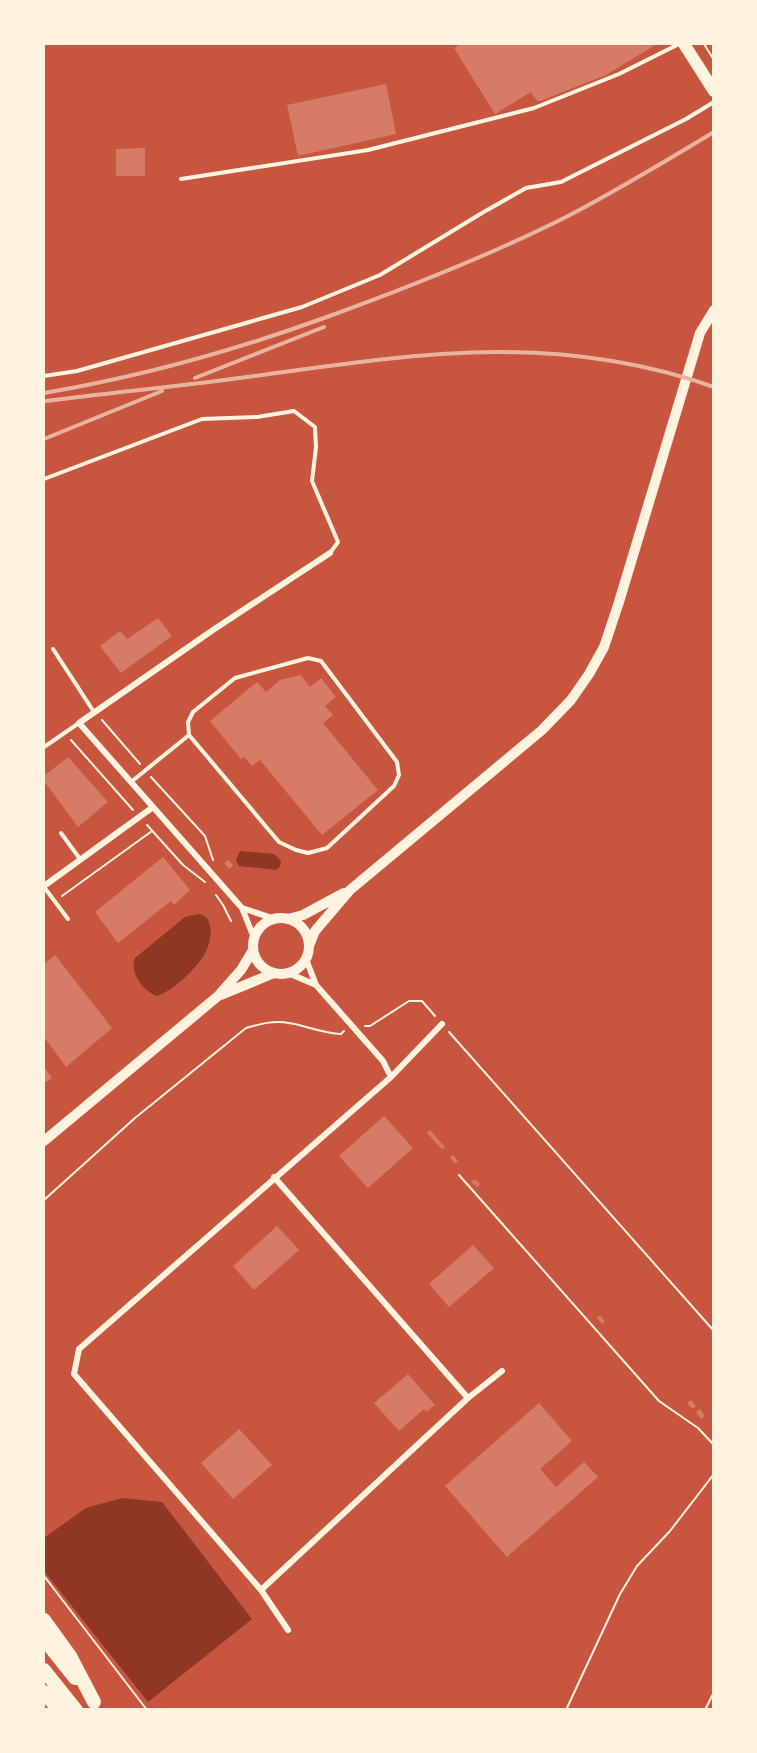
<svg xmlns="http://www.w3.org/2000/svg" width="757" height="1753" viewBox="0 0 757 1753" font-family="'Roboto Condensed',sans-serif">
<style>
.water{fill:#8f3625}
.building{fill:#d67c66}
.lines{fill:none;stroke-linecap:round;stroke-linejoin:round}
.path{stroke:#fff3e0;stroke-width:2}
.service{stroke:#fff3e0;stroke-width:4}
.minor{stroke:#fff3e0;stroke-width:6}
.tertiary{stroke:#fff3e0;stroke-width:10}
.secondary{stroke:#fff3e0;stroke-width:12}
.trunk{stroke:#fff3e0;stroke-width:14}
.rail{stroke:#e9b49f;stroke-width:4}
</style>
<rect width="100%" height="100%" fill="#c8553d"/>
<path class="water" d="M 240,851 L 274,854 L 281,861 L 280,867 L 276,870 L 239,866 L 236,860 Z
M 198,914 C 217,916 211,945 203,957 C 192,972 174,990 157,996 C 143,991 129,972 135,958 L 185,917 Z
M 122,1498 L 162,1502 L 252,1619 L 148,1702 L 44,1571 L 44,1538 L 86,1508 Z"/>
<path class="building" d="M 461,44 L 657,44 L 606,75 L 540,101 L 537,101 L 531,92 L 495,114 L 454,48 Z
M 386,84 L 396,134 L 298,156 L 287,105 Z
M 145,148 L 145,176 L 116,176 L 116,149 Z
M 158,618 L 172,636 L 121,673 L 100,646 L 120,631 L 127,639 Z
M 301,675 L 310,687 L 321,678 L 336,697 L 325,706 L 333,715 L 323,723 L 378,790 L 322,835 L 260,760 L 252,766 L 244,757 L 241,759 L 210,721 L 257,682 L 266,692 L 280,680 Z
M 68,757 L 108,802 L 78,827 L 44,781 L 44,776 Z
M 163,857 L 190,890 L 174,905 L 171,901 L 118,943 L 95,912 Z
M 228,860 L 233,865 L 230,869 L 224,863 Z
M 55,955 L 112,1028 L 66,1067 L 44,1037 L 44,964 Z
M 44,1067 L 52,1078 L 44,1083 Z
M 384,1116 L 413,1148 L 368,1188 L 339,1156 Z
M 430,1130 L 445,1147 L 442,1149 L 427,1133 Z
M 453,1155 L 458,1161 L 455,1164 L 450,1158 Z
M 475,1179 L 480,1184 L 477,1187 L 471,1182 Z
M 277,1226 L 299,1250 L 254,1290 L 233,1266 Z
M 473,1245 L 494,1268 L 449,1307 L 429,1284 Z
M 600,1315 L 605,1321 L 602,1324 L 597,1318 Z
M 408,1374 L 435,1405 L 426,1412 L 424,1409 L 399,1431 L 374,1403 Z
M 691,1400 L 696,1406 L 692,1409 L 687,1403 Z
M 539,1403 L 572,1441 L 540,1469 L 556,1487 L 584,1462 L 598,1477 L 507,1557 L 445,1486 Z
M 700,1409 L 705,1416 L 701,1419 L 696,1412 Z
M 239,1429 L 272,1465 L 233,1499 L 201,1463 Z"/>
<g class="lines">
<path class="path" d="M 704,44 L 714,60
M 102,720 L 140,764
M 71,740 L 133,810
M 151,777 L 205,836 L 213,860
M 147,825 L 183,865 L 205,882
M 216,895 L 223,905 L 231,921
M 62,896 L 152,831
M 365,1026 L 370,1026 L 409,1001 L 422,1001 L 435,1016
M 449,1032 L 714,1331
M 459,1175 L 659,1401 L 698,1428 L 714,1445
M 44,1200 L 135,1118 L 246,1028 C 260,1024 274,1020 289,1023 C 307,1026 322,1033 341,1034 L 344,1031
M 44,1576 L 147,1710
M 566,1710 L 620,1594 L 637,1566 L 670,1531 L 714,1474
M 705,1710 L 714,1692"/>
<path class="service" d="M 181,179 L 368,150 L 534,108 L 619,74 L 679,44
M 44,376 L 77,371 L 302,307 L 380,275 L 482,213 L 526,188 L 561,182 L 686,119 L 714,102
M 44,479 L 202,419 L 257,417 L 294,411 L 315,427 L 316,447 L 312,481 L 338,542 L 330,553
M 53,649 L 94,712
M 44,747 L 79,723
M 131,782 L 189,735 L 279,842 L 296,850 L 308,853 L 327,848 L 394,786 L 399,775 L 397,762 L 321,661 L 308,658 L 235,678 L 193,712 L 188,722 L 189,735
M 61,833 L 80,859
M 44,887 L 68,919"/>
<path class="minor" d="M 44,886 L 153,807
M 242,908 L 275,919
M 254,938 L 242,908 L 79,723 L 213,630 L 330,553
M 306,959 L 316,985 L 383,1061 L 391,1077
M 288,973 L 316,985
M 274,1177 L 468,1398
M 261,1590 L 468,1398 L 502,1371
M 288,1630 L 261,1590 L 74,1374 L 79,1349 L 391,1077 L 442,1024"/>
<path class="tertiary" d="M253 946a28 28 0 1 1 56 0a28 28 0 1 1-56 0Z
M 288,919 L 303,915 L 344,893
M 309,946 L 315,931 L 350,890 L 542,730 L 571,700 L 589,674 L 604,647 L 619,602 L 694,353 L 700,333 L 714,310
M 221,995 L 274,973
M 44,1141 L 218,996 L 241,970 L 253,950"/>
<path class="secondary" d="M 684,44 L 714,91"/>
<path class="trunk" d="M 44,1620 L 70,1656 L 94,1702
M 44,1639 L 75,1678
M 44,1670 L 76,1710
M 44,1692 L 59,1710"/>
<path class="rail" d="M 195,378 L 324,327
M 44,393 C 139,377 233,351 324,318 C 407,288 489,256 568,216 C 618,190 666,161 714,132
M 46,401 C 115,392 185,386 254,376 C 416,354 554,331 714,387
M 44,439 L 162,391"/>
</g>
<rect width="757" height="1753" fill="none" stroke="#fff3e0" stroke-width="90"/>
</svg>
